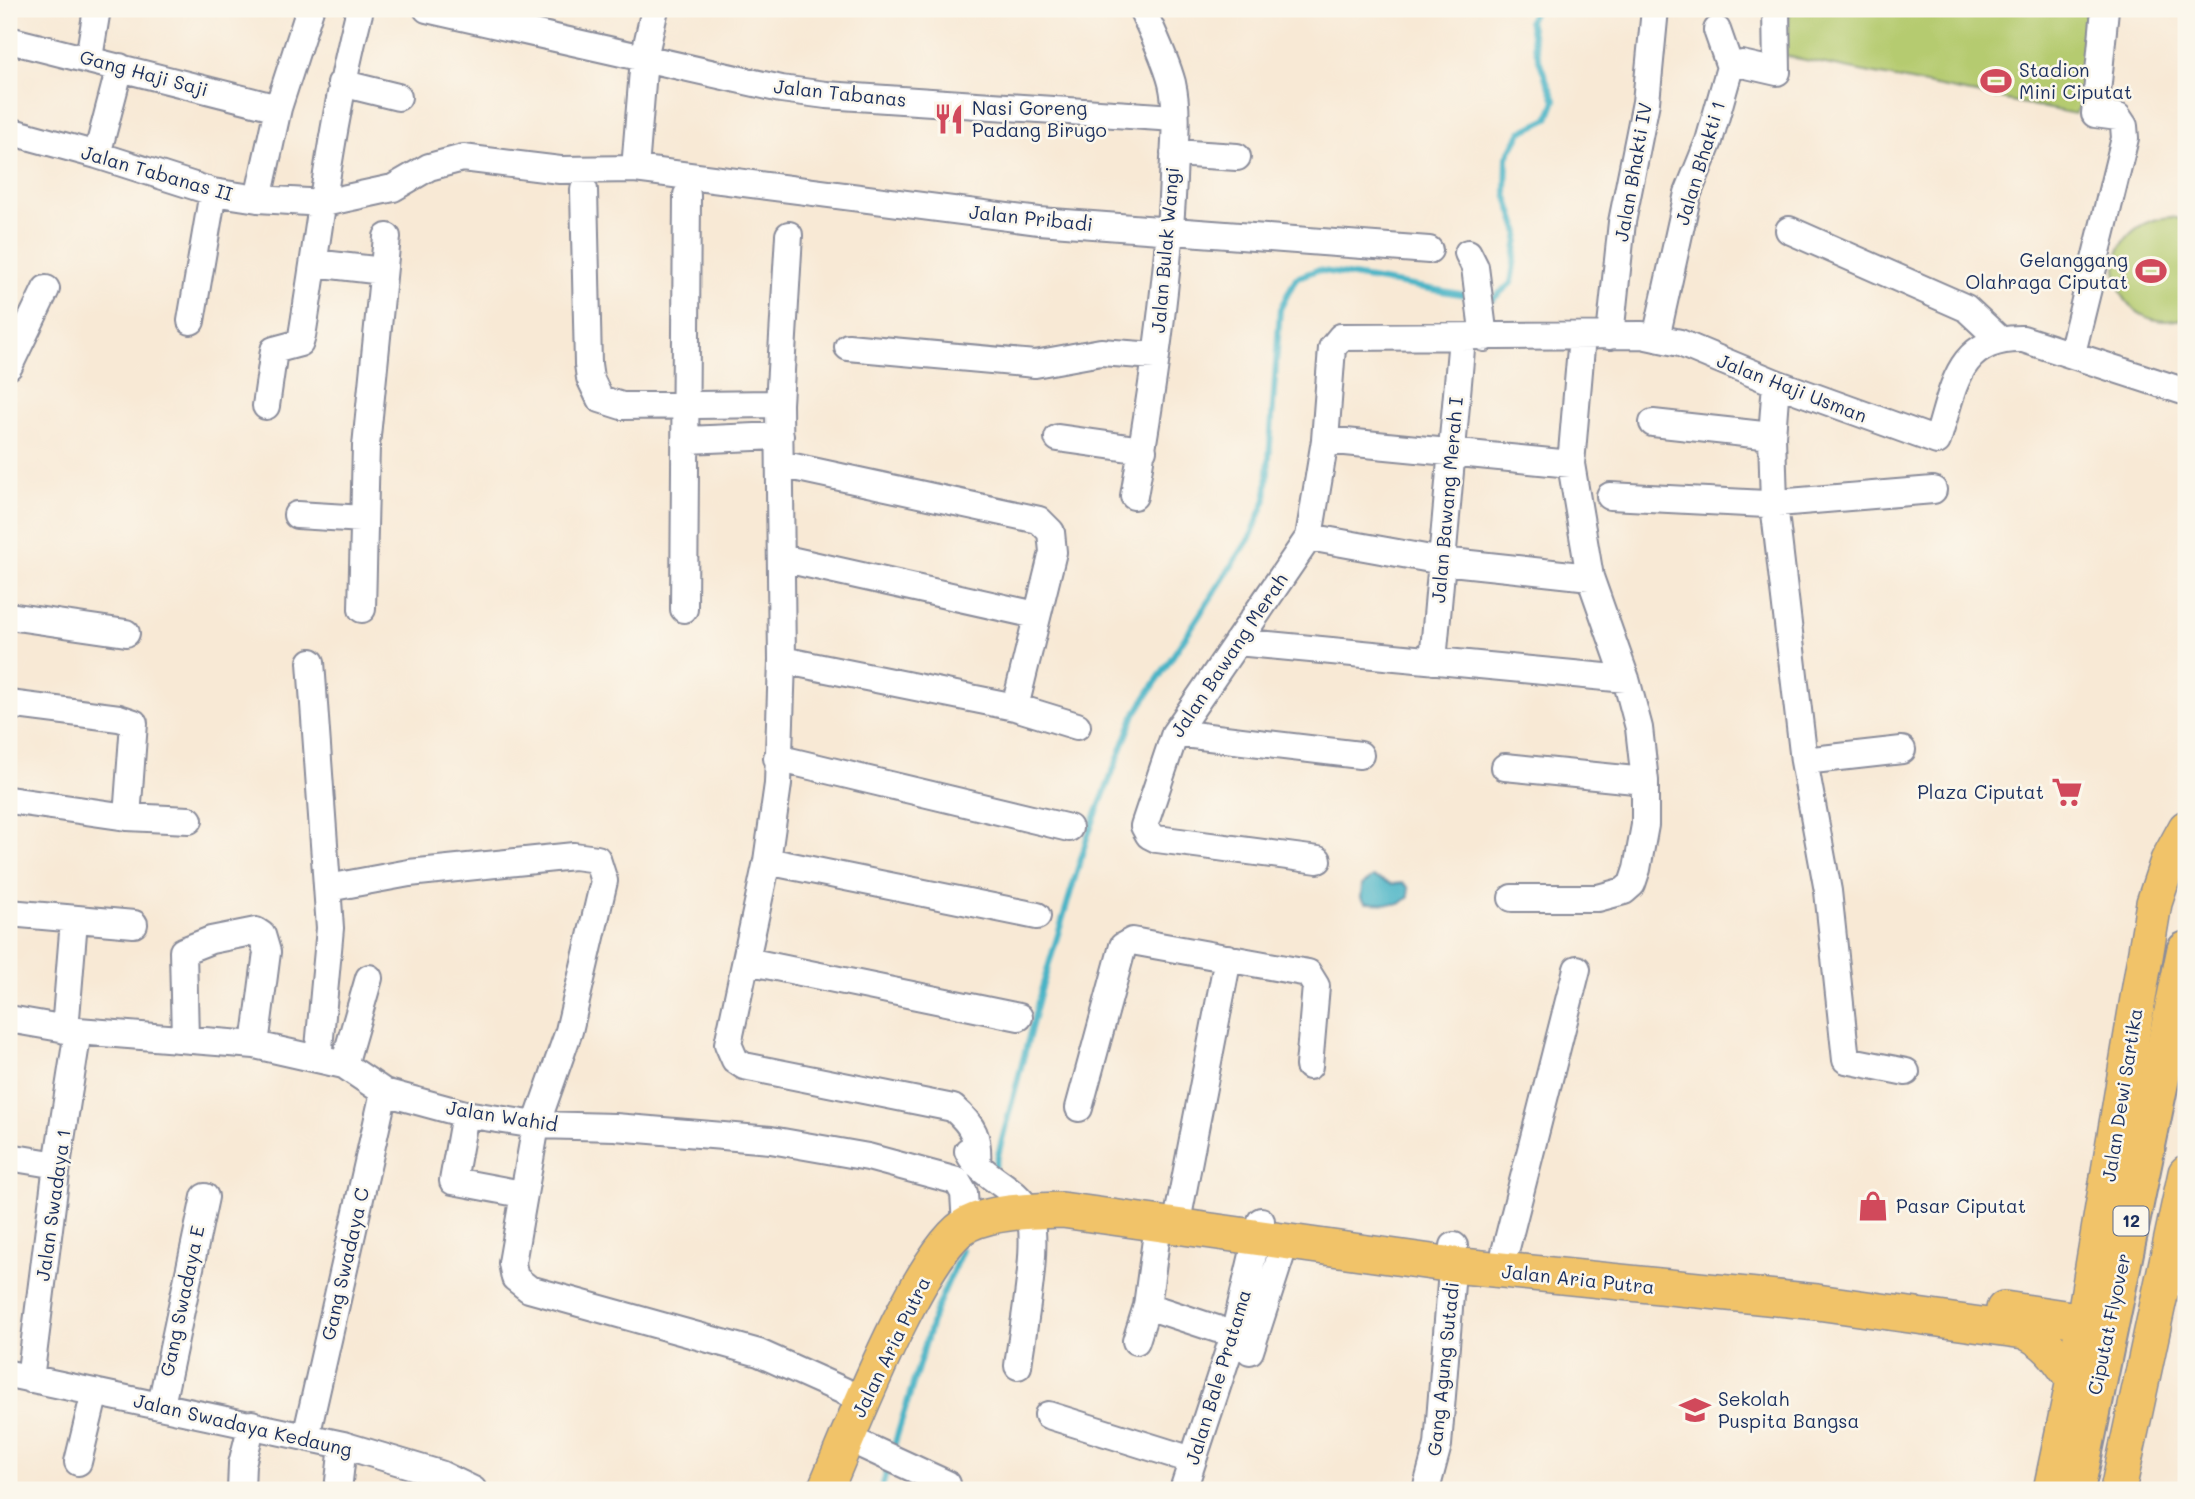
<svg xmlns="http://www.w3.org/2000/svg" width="2195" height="1499" viewBox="0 0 2195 1499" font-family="Mali,sans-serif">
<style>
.green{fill:#b5cb70;stroke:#687d67;stroke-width:2}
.water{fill:#49b4c6;stroke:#327292;stroke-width:2}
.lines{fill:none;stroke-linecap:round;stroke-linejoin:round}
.stream{stroke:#49b4c6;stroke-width:6}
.minor-casing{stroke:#8a8c9a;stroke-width:30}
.major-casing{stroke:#8a8c9a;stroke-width:38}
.highway-casing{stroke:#8a8c9a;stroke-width:42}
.minor{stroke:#fff;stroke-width:26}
.major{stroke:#f1c369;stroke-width:35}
.highway{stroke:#f1c369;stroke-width:38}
.labels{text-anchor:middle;stroke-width:5;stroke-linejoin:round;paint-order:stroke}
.shield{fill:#fbf7ec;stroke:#5e6b89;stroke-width:2}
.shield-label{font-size:18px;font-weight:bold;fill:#1b2f5e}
.poi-label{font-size:19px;fill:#1b2f5e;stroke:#fbf7ec;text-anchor:start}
.street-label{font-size:19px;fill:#1b2f5e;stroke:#fbf7ec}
</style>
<rect width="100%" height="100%" fill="#fbf7ec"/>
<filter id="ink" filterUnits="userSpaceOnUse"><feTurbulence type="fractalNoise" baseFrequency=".0143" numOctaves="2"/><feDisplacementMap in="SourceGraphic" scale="14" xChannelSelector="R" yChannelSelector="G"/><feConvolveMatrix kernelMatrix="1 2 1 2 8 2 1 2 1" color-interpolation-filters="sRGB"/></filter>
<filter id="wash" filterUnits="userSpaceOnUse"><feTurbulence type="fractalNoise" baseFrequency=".00686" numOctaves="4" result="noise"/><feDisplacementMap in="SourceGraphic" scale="28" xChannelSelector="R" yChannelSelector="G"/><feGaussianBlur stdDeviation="1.57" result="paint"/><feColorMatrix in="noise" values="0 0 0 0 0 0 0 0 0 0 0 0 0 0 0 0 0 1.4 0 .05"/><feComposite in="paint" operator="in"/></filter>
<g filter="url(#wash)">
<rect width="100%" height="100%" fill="#f8e9d5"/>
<path class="green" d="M 1790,9 L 2096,9 L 2081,105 L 2075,114 L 1785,56 Z
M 2171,217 L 2186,220 L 2186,318 C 2109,341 2084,224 2171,217 Z"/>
<path class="water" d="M 1373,877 L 1392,884 L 1403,883 L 1408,887 L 1409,897 L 1400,904 L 1366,903 L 1361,898 L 1362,885 Z"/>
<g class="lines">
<path class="stream" d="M 1493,299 L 1511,283 L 1519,233 L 1506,194 L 1507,157 L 1521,132 L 1548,119 L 1555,100 C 1543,74 1534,49 1529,20 L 1536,9
M 995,1167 L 1040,994 L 1087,838 L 1135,714 L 1251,536 L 1266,499 L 1280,309 L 1296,278 L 1317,270 L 1472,296
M 893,1449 L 935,1312 L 962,1250
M 881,1490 L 889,1465"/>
</g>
</g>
<g filter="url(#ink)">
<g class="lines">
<g class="minor-casing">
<path id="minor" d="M 427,9 L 781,89 L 826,95 L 1175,118
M 9,40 L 278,108
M 89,58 L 97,9
M 1730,67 L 1742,64 L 1777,72 L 1776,9
M 341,83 L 398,97
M 9,131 L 97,155 L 213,192 L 258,199 L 324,203 L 393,188 L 429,167 L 463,158 L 560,170 L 635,169 L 1039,221 L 1429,250
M 1174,153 L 1237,157
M 97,155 L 120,67
M 635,169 L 644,58 L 655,9
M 584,190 L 588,364 L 590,378 L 600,399 L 622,406 L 779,404
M 258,199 L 278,108 L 310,9
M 1789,230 L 1966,308 L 1998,338
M 789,235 L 779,404 L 782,660 L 778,784 L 767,861 L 728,1044 L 735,1060 L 744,1066 L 953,1108 C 974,1126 979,1138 977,1165
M 1468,253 L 1475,267 L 1484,338
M 314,263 L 383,271
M 191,321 L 213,192
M 1610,336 L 1622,222 L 1646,102 L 1655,9
M 1656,338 L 1688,193 L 1709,141 L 1730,67 L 1717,30
M 848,347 L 1035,364 L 1101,352 L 1155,356
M 2072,353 L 2125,138 L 2124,126 L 2118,117 L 2095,114 L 2105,9
M 9,366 L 46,289
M 1776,383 L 1772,436 L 1774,504 L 1804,761 L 1828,891 L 1846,1060 L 1906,1072
M 266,406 L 274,350 L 300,343 L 302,336 C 320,226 332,117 360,9
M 1653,423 L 1772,436
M 1058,438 L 1143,450
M 687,440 L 780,436
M 1325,440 L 1571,464
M 780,464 L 1039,520 L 1051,532 L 1053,552 L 1015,707
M 1134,496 C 1152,392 1168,285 1173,179 C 1174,148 1179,114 1172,83 C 1165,57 1153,33 1142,9
M 1610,496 L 1766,504 L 1933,490
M 297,515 L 364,519
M 1309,537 L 1442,561 L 1590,577
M 781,558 L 1036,615
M 362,609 L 366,446 L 387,237
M 684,609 L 687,195
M 9,616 L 126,633
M 1237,642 L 1626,679
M 782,660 L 1015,707 L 1077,726
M 1433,661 L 1462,338
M 311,662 L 330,928 L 318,1059
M 9,704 L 119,718 L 134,723 L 127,817
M 1175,733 L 1360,755
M 777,758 L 1069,828
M 1804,761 L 1902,750
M 1505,767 L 1645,781
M 9,800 L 127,817 L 189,820
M 1318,860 L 1157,839 L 1149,835 L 1144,826 L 1175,733 L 1309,537 L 1325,440 L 1332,348 L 1341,337 L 1642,335 L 1680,343 L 1776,383 L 1937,441 C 1954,389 1956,337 2023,339 L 2186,392
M 767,861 L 1037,916
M 328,888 L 409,873 L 574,856 L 597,859 L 604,881 L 569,1031 L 536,1125 L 512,1263 L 515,1278 L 529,1289 L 759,1353 L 864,1400
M 1512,898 L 1598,898 L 1624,891 L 1632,884 L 1637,869 L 1645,825 L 1645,781 L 1639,728 L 1626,679 L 1590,577 L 1571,464 L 1582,336
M 9,913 L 134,924
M 747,961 L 1019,1017
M 9,1019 L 78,1031 L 255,1045 L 344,1065 L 384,1092 L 465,1114 L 536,1125 L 615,1127 L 771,1140 L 868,1157 L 957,1181 L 964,1193 L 966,1225
M 65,1030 L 74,920
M 185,1039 L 183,951 L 211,940 L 256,931 L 262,935 L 267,952 L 255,1045
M 344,1065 L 369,978
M 1079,1108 L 1123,946 L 1132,941 L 1308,973 L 1316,986 L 1309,1066
M 465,1114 L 453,1181 L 522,1194
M 968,1151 C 979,1177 1015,1185 1028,1211 C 1041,1238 1022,1332 1018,1366
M 9,1157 L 57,1165
M 1176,1227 L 1228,958
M 1505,1252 L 1577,969
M 2162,1278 L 2186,1284
M 1147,1306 L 1217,1329
M 1136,1341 L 1147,1306 L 1158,1225
M 1250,1351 L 1285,1243
M 9,1374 L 343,1445 L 440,1474 L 473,1490
M 30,1379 L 57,1165 L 78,1031
M 161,1405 L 205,1197
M 1048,1415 L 1192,1460
M 306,1437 L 384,1092
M 847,1438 L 947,1484
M 78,1462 L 95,1392
M 241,1490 L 242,1464 L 252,1424
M 338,1490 L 343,1445
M 1183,1490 L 1234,1335 L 1261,1221
M 1426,1490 L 1438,1445 L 1454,1246"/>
</g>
<g class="major-casing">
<path id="major" d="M 2004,1309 L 2084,1321
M 825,1490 C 848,1437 921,1248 968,1224 C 995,1211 1032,1211 1062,1210 L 1453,1265 L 1817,1302 L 2024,1331 C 2048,1341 2059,1359 2074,1380
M 2051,1490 L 2074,1380 L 2154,903 L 2168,861 L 2186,828
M 2118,1490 L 2186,1173"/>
</g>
<g class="highway-casing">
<path id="highway" d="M 2075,1490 L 2186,951"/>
</g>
<use href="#minor" class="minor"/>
<use href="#major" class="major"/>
<use href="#highway" class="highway"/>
</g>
</g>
<defs>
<g id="stadium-bare" transform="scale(2.415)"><path d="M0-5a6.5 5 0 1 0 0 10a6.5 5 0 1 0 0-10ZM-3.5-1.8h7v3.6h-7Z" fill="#d1495b" stroke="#fbf7ec" stroke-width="2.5" paint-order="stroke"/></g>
<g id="restaurant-bare" transform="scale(2.415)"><path d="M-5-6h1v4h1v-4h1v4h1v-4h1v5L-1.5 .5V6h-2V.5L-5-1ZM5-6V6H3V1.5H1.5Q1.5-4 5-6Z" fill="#d1495b" stroke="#fbf7ec" stroke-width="2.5" paint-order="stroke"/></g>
<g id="supermarket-bare" transform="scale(2.415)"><path d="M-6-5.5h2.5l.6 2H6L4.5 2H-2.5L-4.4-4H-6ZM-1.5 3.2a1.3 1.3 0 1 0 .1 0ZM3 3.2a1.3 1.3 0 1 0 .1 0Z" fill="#d1495b" stroke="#fbf7ec" stroke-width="2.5" paint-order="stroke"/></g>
<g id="shop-bare" transform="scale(2.415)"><path d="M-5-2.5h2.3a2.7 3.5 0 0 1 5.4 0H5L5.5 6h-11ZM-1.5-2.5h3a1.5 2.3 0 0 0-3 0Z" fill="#d1495b" stroke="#fbf7ec" stroke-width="2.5" paint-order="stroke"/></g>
<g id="school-bare" transform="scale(2.415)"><path d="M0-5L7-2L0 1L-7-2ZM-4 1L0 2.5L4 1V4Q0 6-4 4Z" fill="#d1495b" stroke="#fbf7ec" stroke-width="2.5" paint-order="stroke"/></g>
</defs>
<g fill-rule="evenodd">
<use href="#stadium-bare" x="1996" y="81"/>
<use href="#restaurant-bare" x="949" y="119"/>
<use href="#stadium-bare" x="2151" y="271"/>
<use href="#supermarket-bare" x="2067" y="792"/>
<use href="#shop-bare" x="1873" y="1206"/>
<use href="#school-bare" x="1695" y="1410"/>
</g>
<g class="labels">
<rect class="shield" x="2113.5" y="1206.5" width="35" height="29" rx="5"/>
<g class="shield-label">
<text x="2131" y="1227">12</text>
</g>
<g class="poi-label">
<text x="2019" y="77">Stadion<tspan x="2019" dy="22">Mini Ciputat</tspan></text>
<text x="972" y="115">Nasi Goreng<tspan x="972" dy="22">Padang Birugo</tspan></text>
<text x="2128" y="267" text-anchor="end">Gelanggang<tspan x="2128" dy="22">Olahraga Ciputat</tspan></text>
<text x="2044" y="799" text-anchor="end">Plaza Ciputat</text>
<text x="1896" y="1213">Pasar Ciputat</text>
<text x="1718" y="1406">Sekolah<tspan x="1718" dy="22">Puspita Bangsa</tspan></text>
</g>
<g class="street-label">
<text transform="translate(144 73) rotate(15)" y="7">Gang Haji Saji</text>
<text transform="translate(840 93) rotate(6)" y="7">Jalan Tabanas</text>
<text transform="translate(1700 163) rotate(-73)" y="7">Jalan Bhakti 1</text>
<text transform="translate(1633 172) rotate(-80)" y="7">Jalan Bhakti IV</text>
<text transform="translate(157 173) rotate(16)" y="7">Jalan Tabanas II</text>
<text transform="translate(1031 218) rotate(6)" y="7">Jalan Pribadi</text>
<text transform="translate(1165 250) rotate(-85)" y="7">Jalan Bulak Wangi</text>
<text transform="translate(1792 388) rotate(21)" y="7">Jalan Haji Usman</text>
<text transform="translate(1447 500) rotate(-85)" y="7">Jalan Bawang Merah I</text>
<text transform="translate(1229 655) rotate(-56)" y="7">Jalan Bawang Merah</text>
<text transform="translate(2122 1095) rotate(-81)" y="7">Jalan Dewi Sartika</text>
<text transform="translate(502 1116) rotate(9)" y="7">Jalan Wahid</text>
<text transform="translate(53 1205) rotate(-82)" y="7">Jalan Swadaya 1</text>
<text transform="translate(345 1264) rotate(-77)" y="7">Gang Swadaya C</text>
<text transform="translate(1578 1279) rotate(6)" y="7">Jalan Aria Putra</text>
<text transform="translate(182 1301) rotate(-78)" y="7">Gang Swadaya E</text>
<text transform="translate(2109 1324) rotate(-78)" y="7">Ciputat Flyover</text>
<text transform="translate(891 1347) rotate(-64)" y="7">Jalan Aria Putra</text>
<text transform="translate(1443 1369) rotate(-84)" y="7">Gang Agung Sutadi</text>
<text transform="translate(1218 1377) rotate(-73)" y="7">Jalan Bale Pratama</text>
<text transform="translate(243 1425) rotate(13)" y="7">Jalan Swadaya Kedaung</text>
</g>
</g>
<rect width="2195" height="1499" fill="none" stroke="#fbf7ec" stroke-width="35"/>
</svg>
